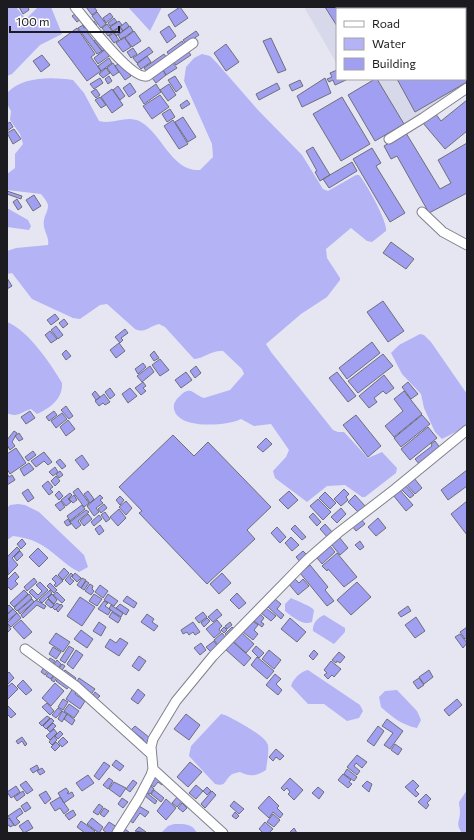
<svg xmlns="http://www.w3.org/2000/svg" width="474" height="840" viewBox="0 0 474 840" font-family="Commissioner,sans-serif">
<style>
.built{fill:#d8d8eb}
.water{fill:#b3b3f6}
.building{fill:#a19ff1;stroke:#6f6f79}
.lines{fill:none;stroke-linecap:round;stroke-linejoin:round}
.minor-casing{stroke:#80818b;stroke-width:11}
.minor{stroke:#fff;stroke-width:9}
</style>
<rect width="100%" height="100%" fill="#e6e6f2"/>
<path class="built" d="M 304,7 L 467,7 L 467,89 L 401,129 L 372,79 L 465,79 L 465,9 L 337,9 L 337,64 Z"/>
<path class="water" d="M 7,7 L 16,7 L 26,19 L 37,8 L 51,7 L 62,34 L 40,45 L 12,74 L 7,76 Z
M 128,7 L 162,7 L 150,31 Z
M 202,54 L 210,56 L 217,63 L 257,109 L 302,155 L 323,189 L 328,191 L 356,175 L 359,175 C 366,183 388,222 386,231 L 372,242 L 367,241 L 351,228 L 326,249 L 327,258 L 340,278 L 340,280 L 327,297 L 301,314 L 266,344 L 271,352 L 333,430 L 338,432 L 344,432 L 368,458 L 382,452 L 397,468 L 396,473 L 365,497 L 362,497 L 345,485 L 327,486 L 307,502 L 275,478 L 273,471 L 286,457 L 289,450 L 271,424 L 254,426 L 241,419 C 227,426 178,430 174,409 C 173,404 176,399 180,396 C 183,393 186,390 191,391 C 195,393 200,397 204,398 L 230,390 L 244,374 L 242,369 L 223,351 C 211,350 205,358 194,359 L 165,327 L 159,324 C 149,326 145,334 135,329 L 107,304 L 100,305 L 80,319 L 73,318 L 32,299 L 12,273 L 7,274 L 7,251 L 16,248 L 48,245 C 50,237 42,230 44,220 C 45,214 48,212 48,205 C 47,201 44,198 41,194 L 7,190 L 7,174 L 15,168 L 15,154 L 23,144 L 20,134 L 10,120 L 11,111 L 7,104 L 7,93 C 23,76 52,77 73,80 L 84,93 L 99,121 C 113,125 128,114 141,122 C 162,134 172,172 200,170 L 213,157 L 212,144 L 184,81 L 186,67 L 194,58 Z
M 7,208 L 28,220 L 31,226 L 29,230 L 7,227 Z
M 7,322 C 28,330 51,364 62,383 C 63,399 50,408 37,414 L 31,409 C 21,412 18,418 7,413 Z
M 420,334 L 424,335 L 431,342 L 467,394 L 467,426 L 442,439 L 435,432 L 424,408 L 421,394 L 402,374 L 391,353 L 399,345 Z
M 18,504 L 25,505 L 39,512 L 84,555 L 88,567 L 79,572 C 64,565 53,550 38,543 C 30,539 22,537 13,536 L 7,540 L 7,508 L 10,505 Z
M 291,598 C 297,601 311,606 314,610 L 312,622 C 302,626 293,617 285,611 L 285,604 Z
M 324,615 L 345,628 L 345,632 L 334,644 L 313,631 C 312,624 318,617 324,615 Z
M 308,670 L 360,705 L 363,711 L 359,718 L 347,721 L 324,704 L 308,704 L 291,686 C 293,679 301,671 308,670 Z
M 397,690 L 417,711 L 421,720 L 417,728 C 402,725 392,717 381,707 L 379,697 L 385,691 Z
M 221,714 L 225,715 C 235,720 265,735 268,745 C 269,753 267,762 266,770 C 256,776 251,777 240,772 C 237,773 233,773 231,775 C 224,781 226,787 215,784 L 189,756 L 191,746 Z
M 467,790 L 467,833 L 462,833 C 455,824 460,821 460,812 C 460,808 459,806 459,802 Z
M 174,824 C 184,824 192,823 197,833 L 161,833 L 168,826 Z"/>
<path class="building" d="M 19,7 L 28,7 L 29,10 L 23,14 Z
M 86,7 L 94,7 L 97,11 L 92,15 Z
M 180,7 L 188,18 L 175,27 L 168,15 Z
M 325,7 L 355,7 L 356,9 L 337,9 L 337,26 Z
M 381,7 L 462,7 L 463,9 L 382,9 Z
M 78,12 L 83,18 L 77,22 L 72,16 Z
M 97,12 L 106,24 L 101,28 L 92,16 Z
M 110,13 L 113,17 L 106,23 L 103,18 Z
M 114,18 L 117,22 L 110,26 L 108,23 Z
M 94,21 L 97,25 L 87,32 L 102,51 L 97,54 L 78,28 L 83,25 L 84,28 Z
M 119,21 L 122,25 L 113,31 L 110,27 Z
M 126,22 L 129,26 L 123,31 L 120,27 Z
M 107,24 L 113,32 L 108,36 L 102,28 Z
M 130,26 L 133,31 L 121,40 L 118,35 Z
M 169,26 L 176,36 L 167,43 L 160,32 Z
M 120,27 L 123,31 L 116,36 L 113,32 Z
M 77,28 L 95,54 L 91,57 L 101,71 L 87,81 L 58,42 Z
M 134,31 L 141,41 L 132,47 L 125,38 Z
M 196,31 L 199,35 L 186,44 L 183,40 Z
M 114,33 L 119,40 L 114,43 L 109,36 Z
M 99,37 L 106,48 L 102,51 L 94,41 Z
M 124,37 L 131,47 L 123,52 L 116,43 Z
M 465,37 L 467,40 L 467,82 L 415,112 L 397,79 L 465,79 Z
M 271,38 L 286,70 L 278,73 L 263,41 Z
M 182,41 L 186,47 L 171,58 L 167,52 Z
M 226,44 L 239,62 L 226,71 L 214,53 Z
M 149,47 L 153,52 L 137,63 L 133,58 Z
M 107,48 L 112,54 L 98,64 L 94,58 Z
M 133,48 L 137,54 L 131,58 L 127,52 Z
M 188,51 L 191,55 L 176,65 L 173,61 Z
M 164,54 L 170,62 L 150,76 L 144,68 Z
M 42,55 L 50,65 L 41,72 L 33,61 Z
M 147,56 L 151,62 L 141,69 L 137,64 Z
M 109,58 L 112,63 L 101,71 L 98,66 Z
M 121,62 L 131,76 L 125,80 L 115,66 Z
M 113,63 L 119,72 L 113,76 L 107,68 Z
M 173,63 L 177,68 L 166,75 L 163,70 Z
M 106,68 L 110,73 L 103,78 L 99,74 Z
M 163,70 L 166,75 L 156,83 L 152,78 Z
M 337,70 L 337,79 L 346,80 L 335,85 L 333,80 L 329,82 L 327,79 L 332,77 L 330,73 Z
M 109,76 L 112,81 L 108,84 L 105,79 Z
M 175,76 L 182,87 L 176,92 L 168,80 Z
M 100,78 L 103,83 L 94,89 L 90,84 Z
M 325,78 L 331,93 L 302,107 L 297,96 Z
M 375,79 L 377,79 L 404,124 L 375,141 L 348,95 Z
M 300,80 L 303,86 L 292,91 L 289,85 Z
M 130,83 L 136,92 L 129,97 L 123,88 Z
M 277,83 L 280,89 L 259,100 L 256,94 Z
M 156,84 L 161,92 L 144,104 L 139,96 Z
M 169,84 L 176,95 L 168,101 L 160,90 Z
M 118,86 L 125,96 L 120,100 L 113,90 Z
M 96,89 L 100,95 L 96,98 L 91,92 Z
M 112,89 L 123,105 L 112,113 L 101,97 Z
M 160,95 L 169,107 L 152,119 L 143,106 Z
M 100,97 L 106,105 L 101,108 L 95,100 Z
M 342,97 L 370,144 L 341,161 L 313,114 Z
M 187,100 L 190,104 L 182,109 L 180,105 Z
M 467,100 L 467,131 L 445,149 L 423,123 L 435,113 L 441,121 Z
M 170,109 L 175,117 L 167,122 L 162,114 Z
M 183,117 L 196,137 L 188,142 L 175,122 Z
M 173,120 L 188,144 L 179,149 L 164,126 Z
M 10,122 L 13,127 L 7,131 L 7,124 Z
M 14,129 L 21,139 L 13,144 L 7,133 Z
M 406,133 L 440,189 L 451,183 L 438,160 L 467,143 L 467,193 L 429,213 L 397,156 L 391,159 L 384,146 Z
M 313,147 L 330,175 L 320,181 L 315,172 L 317,171 L 306,151 Z
M 372,148 L 381,163 L 376,166 L 405,213 L 390,222 L 353,159 Z
M 352,162 L 357,171 L 329,188 L 323,179 Z
M 7,191 L 22,196 L 21,199 L 7,194 Z
M 34,195 L 41,206 L 33,211 L 26,200 Z
M 17,199 L 22,207 L 18,210 L 13,202 Z
M 391,242 L 414,259 L 406,269 L 383,253 Z
M 7,278 L 12,286 L 7,289 Z
M 383,301 L 404,331 L 388,342 L 367,312 Z
M 55,314 L 59,319 L 51,325 L 47,320 Z
M 64,319 L 68,324 L 63,328 L 59,323 Z
M 56,326 L 63,335 L 58,339 L 51,330 Z
M 125,329 L 128,333 L 121,338 L 123,340 L 120,343 L 115,337 Z
M 50,331 L 57,339 L 51,343 L 45,335 Z
M 372,342 L 380,353 L 347,379 L 339,368 Z
M 119,343 L 125,351 L 116,358 L 110,350 Z
M 66,350 L 71,356 L 66,360 L 62,354 Z
M 154,351 L 159,358 L 154,361 L 150,355 Z
M 383,354 L 393,366 L 358,393 L 348,381 Z
M 160,359 L 169,370 L 160,376 L 152,365 Z
M 143,363 L 146,367 L 138,374 L 135,369 Z
M 150,366 L 154,372 L 142,382 L 137,376 Z
M 196,366 L 201,373 L 195,378 L 190,371 Z
M 186,372 L 192,380 L 181,388 L 175,380 Z
M 337,372 L 356,396 L 348,402 L 329,378 Z
M 384,375 L 394,388 L 386,394 L 383,391 L 374,398 L 377,402 L 369,408 L 359,396 Z
M 143,382 L 146,386 L 143,388 L 146,391 L 141,395 L 135,388 Z
M 408,382 L 418,394 L 411,399 L 402,387 Z
M 110,388 L 115,395 L 110,399 L 105,392 Z
M 130,388 L 137,396 L 128,403 L 122,394 Z
M 95,391 L 100,397 L 96,400 L 92,394 Z
M 404,391 L 422,414 L 394,437 L 385,426 L 403,411 L 394,399 Z
M 104,394 L 110,402 L 105,405 L 103,403 L 99,406 L 95,401 Z
M 66,406 L 73,416 L 69,419 L 61,410 Z
M 30,411 L 35,418 L 26,424 L 21,417 Z
M 54,411 L 57,415 L 49,421 L 46,417 Z
M 62,413 L 67,419 L 56,428 L 51,421 Z
M 356,415 L 381,446 L 368,457 L 343,425 Z
M 422,415 L 430,424 L 401,447 L 394,438 Z
M 68,420 L 75,429 L 66,436 L 60,427 Z
M 428,427 L 437,438 L 410,460 L 401,449 Z
M 14,431 L 17,433 L 12,442 L 15,446 L 10,450 L 7,445 L 7,440 Z
M 19,433 L 23,439 L 19,441 L 15,436 Z
M 173,435 L 194,456 L 208,442 L 271,507 L 247,530 L 255,539 L 207,584 L 139,513 L 142,511 L 119,487 Z
M 266,438 L 272,444 L 263,452 L 257,447 Z
M 435,441 L 441,449 L 420,465 L 415,459 L 432,446 L 431,444 Z
M 16,448 L 26,463 L 10,474 L 7,469 L 7,454 Z
M 33,451 L 36,455 L 28,461 L 25,457 Z
M 44,452 L 52,462 L 48,465 L 44,461 L 36,467 L 31,461 Z
M 82,455 L 89,465 L 83,470 L 75,460 Z
M 60,459 L 66,466 L 62,469 L 56,462 Z
M 29,463 L 34,469 L 24,476 L 20,469 Z
M 55,467 L 58,472 L 53,476 L 49,472 Z
M 467,470 L 467,486 L 448,500 L 441,490 Z
M 60,471 L 63,475 L 59,478 L 56,474 Z
M 7,473 L 9,477 L 12,475 L 15,480 L 7,485 Z
M 56,476 L 60,481 L 55,486 L 51,481 Z
M 414,478 L 422,488 L 415,494 L 406,484 Z
M 48,481 L 53,487 L 50,489 L 53,492 L 49,495 L 42,486 Z
M 404,484 L 414,495 L 410,498 L 400,488 Z
M 78,488 L 89,503 L 84,507 L 73,492 Z
M 28,489 L 34,498 L 28,502 L 22,493 Z
M 344,489 L 349,494 L 346,497 L 348,500 L 341,506 L 334,499 Z
M 399,489 L 413,505 L 406,511 L 393,495 Z
M 59,491 L 63,496 L 59,500 L 55,495 Z
M 88,491 L 94,499 L 90,503 L 84,494 Z
M 289,491 L 298,500 L 288,509 L 279,500 Z
M 325,492 L 336,503 L 330,509 L 319,498 Z
M 70,493 L 72,495 L 68,499 L 71,502 L 66,506 L 61,500 Z
M 74,495 L 77,500 L 73,503 L 69,499 Z
M 100,495 L 103,498 L 100,500 L 103,503 L 96,508 L 99,512 L 94,516 L 87,506 Z
M 355,495 L 366,507 L 359,513 L 348,502 Z
M 120,496 L 124,500 L 120,505 L 116,500 Z
M 318,499 L 331,512 L 323,520 L 310,506 Z
M 61,501 L 65,507 L 60,511 L 55,505 Z
M 126,501 L 132,508 L 126,515 L 119,507 Z
M 467,501 L 467,535 L 451,514 Z
M 104,504 L 107,508 L 101,513 L 98,509 Z
M 82,505 L 85,509 L 70,521 L 67,516 Z
M 341,508 L 346,514 L 337,523 L 331,517 Z
M 119,509 L 126,518 L 118,526 L 110,517 Z
M 86,510 L 89,512 L 78,521 L 81,525 L 76,529 L 70,522 Z
M 105,512 L 110,519 L 106,522 L 101,515 Z
M 313,513 L 321,522 L 317,526 L 309,517 Z
M 88,514 L 92,519 L 84,526 L 80,521 Z
M 99,515 L 102,519 L 94,526 L 91,522 Z
M 378,518 L 386,528 L 376,536 L 368,527 Z
M 68,519 L 71,524 L 67,526 L 64,522 Z
M 361,519 L 365,524 L 356,531 L 352,526 Z
M 325,524 L 334,534 L 329,539 L 320,529 Z
M 100,525 L 104,531 L 99,535 L 95,529 Z
M 295,525 L 306,537 L 302,540 L 291,529 Z
M 277,527 L 286,537 L 280,543 L 271,533 Z
M 291,537 L 299,545 L 292,551 L 285,543 Z
M 339,537 L 348,548 L 340,555 L 331,544 Z
M 22,539 L 26,544 L 21,549 L 17,544 Z
M 360,541 L 364,547 L 360,550 L 355,545 Z
M 330,546 L 335,552 L 322,564 L 317,558 Z
M 17,547 L 20,550 L 12,558 L 18,565 L 8,575 L 7,557 Z
M 38,548 L 48,558 L 39,567 L 29,557 Z
M 20,551 L 23,555 L 17,561 L 14,557 Z
M 303,551 L 309,557 L 302,564 L 296,557 Z
M 337,553 L 357,577 L 344,587 L 328,569 L 327,571 L 322,566 Z
M 310,565 L 328,587 L 325,590 L 334,601 L 327,606 L 300,573 Z
M 64,568 L 69,573 L 63,580 L 58,575 Z
M 15,572 L 19,577 L 15,581 L 18,584 L 11,590 L 7,586 L 7,580 Z
M 71,573 L 73,575 L 70,578 L 74,581 L 70,585 L 65,580 Z
M 75,573 L 81,578 L 77,582 L 72,577 Z
M 222,573 L 231,583 L 219,594 L 210,584 Z
M 56,575 L 63,581 L 56,587 L 54,585 L 56,583 L 52,579 Z
M 34,578 L 37,582 L 27,591 L 24,587 Z
M 82,578 L 86,580 L 81,588 L 77,585 Z
M 294,578 L 299,583 L 303,579 L 309,586 L 298,595 L 288,583 Z
M 86,581 L 89,583 L 84,590 L 81,588 Z
M 40,582 L 48,590 L 37,600 L 29,592 L 32,589 L 38,595 L 42,591 L 36,585 Z
M 357,582 L 371,597 L 351,615 L 337,600 Z
M 50,583 L 57,590 L 54,593 L 47,586 Z
M 90,584 L 93,586 L 92,589 L 94,591 L 91,595 L 85,591 Z
M 100,585 L 108,591 L 103,598 L 95,592 Z
M 24,590 L 28,594 L 14,607 L 10,603 Z
M 50,590 L 52,593 L 42,603 L 39,600 Z
M 57,592 L 65,600 L 62,603 L 53,595 Z
M 237,593 L 246,603 L 239,609 L 230,600 Z
M 29,594 L 32,598 L 17,611 L 14,608 Z
M 52,594 L 57,600 L 54,604 L 48,598 Z
M 94,594 L 102,599 L 97,606 L 89,601 Z
M 108,594 L 118,601 L 114,606 L 104,600 Z
M 127,596 L 137,603 L 134,608 L 123,601 Z
M 80,597 L 95,607 L 82,626 L 67,616 Z
M 32,599 L 34,602 L 20,614 L 18,611 Z
M 48,599 L 54,605 L 51,608 L 45,603 Z
M 275,599 L 281,604 L 277,609 L 284,615 L 281,619 L 268,607 Z
M 36,600 L 46,606 L 44,609 L 37,605 L 23,618 L 21,615 Z
M 104,601 L 108,603 L 105,606 L 111,610 L 108,615 L 98,609 Z
M 57,603 L 60,605 L 55,610 L 52,607 Z
M 61,604 L 63,606 L 58,612 L 56,609 Z
M 120,604 L 129,610 L 126,615 L 116,608 Z
M 9,605 L 13,609 L 7,614 L 7,607 Z
M 111,605 L 123,613 L 121,617 L 109,609 Z
M 408,606 L 411,611 L 401,617 L 398,613 Z
M 266,608 L 276,616 L 271,621 L 261,613 Z
M 13,609 L 17,613 L 7,621 L 7,615 Z
M 217,609 L 222,615 L 213,622 L 208,617 Z
M 112,612 L 121,618 L 118,623 L 109,617 Z
M 203,612 L 207,617 L 199,623 L 195,618 Z
M 17,613 L 21,618 L 11,627 L 7,623 Z
M 147,614 L 154,619 L 152,622 L 158,626 L 154,631 L 141,622 Z
M 260,614 L 264,618 L 261,622 L 264,624 L 262,627 L 254,621 Z
M 416,617 L 425,631 L 415,638 L 405,625 Z
M 207,618 L 210,621 L 204,627 L 201,623 Z
M 290,618 L 306,632 L 297,642 L 281,629 Z
M 21,620 L 32,632 L 24,639 L 13,627 Z
M 217,620 L 222,626 L 219,629 L 221,632 L 214,638 L 206,629 Z
M 253,621 L 258,625 L 254,630 L 258,634 L 253,640 L 243,632 Z
M 99,622 L 106,627 L 101,636 L 93,631 Z
M 193,622 L 200,632 L 195,635 L 193,632 L 189,635 L 187,632 L 183,634 L 181,630 Z
M 230,622 L 232,625 L 227,629 L 225,626 Z
M 7,624 L 11,629 L 7,633 Z
M 224,627 L 227,630 L 224,633 L 221,630 Z
M 232,627 L 236,631 L 228,637 L 225,634 Z
M 467,627 L 467,638 L 465,639 L 460,632 Z
M 81,630 L 93,639 L 87,648 L 74,639 Z
M 241,632 L 254,644 L 246,653 L 233,641 Z
M 56,633 L 70,642 L 63,652 L 49,643 Z
M 222,633 L 226,638 L 218,645 L 214,640 Z
M 460,634 L 467,643 L 463,648 L 455,637 Z
M 120,638 L 128,643 L 119,656 L 105,647 L 110,639 L 116,643 Z
M 214,641 L 218,647 L 211,652 L 206,647 Z
M 232,641 L 251,658 L 244,666 L 225,649 Z
M 201,643 L 206,650 L 200,655 L 194,648 Z
M 69,646 L 74,649 L 65,663 L 60,660 Z
M 256,646 L 264,653 L 259,658 L 252,651 Z
M 53,647 L 61,652 L 56,659 L 49,654 Z
M 76,650 L 83,655 L 73,669 L 67,664 Z
M 269,650 L 281,660 L 274,669 L 262,659 Z
M 314,650 L 318,654 L 313,660 L 309,656 Z
M 339,652 L 345,657 L 340,663 L 337,661 L 336,663 L 332,660 Z
M 139,656 L 146,661 L 139,671 L 132,666 Z
M 257,657 L 274,671 L 267,679 L 251,665 Z
M 50,658 L 55,661 L 45,675 L 41,672 Z
M 57,660 L 61,664 L 51,679 L 46,676 Z
M 331,661 L 341,669 L 334,677 L 332,675 L 328,679 L 324,675 L 327,673 L 324,670 Z
M 62,664 L 65,666 L 54,682 L 51,680 Z
M 65,670 L 76,678 L 67,689 L 56,681 Z
M 429,670 L 433,677 L 424,684 L 419,677 Z
M 9,672 L 14,678 L 7,685 L 7,674 Z
M 275,674 L 281,679 L 276,684 L 282,690 L 278,695 L 266,685 Z
M 79,678 L 95,689 L 87,700 L 75,684 Z
M 419,678 L 424,685 L 418,689 L 413,682 Z
M 23,680 L 32,690 L 26,695 L 17,686 Z
M 12,683 L 18,689 L 7,700 L 7,687 Z
M 55,683 L 64,691 L 51,706 L 42,698 Z
M 75,685 L 79,688 L 75,694 L 85,701 L 80,709 L 66,699 Z
M 138,689 L 145,695 L 138,704 L 131,699 Z
M 95,692 L 100,696 L 97,699 L 93,695 Z
M 63,699 L 68,702 L 63,710 L 58,707 Z
M 457,699 L 462,705 L 449,716 L 444,710 Z
M 47,703 L 54,711 L 50,715 L 42,707 Z
M 69,704 L 79,711 L 74,718 L 64,711 Z
M 7,705 L 16,714 L 11,718 L 7,714 Z
M 58,708 L 62,711 L 56,718 L 52,715 Z
M 62,711 L 67,714 L 62,722 L 58,719 Z
M 67,714 L 75,720 L 72,725 L 64,719 Z
M 186,714 L 200,725 L 189,740 L 174,729 Z
M 47,716 L 50,718 L 42,726 L 39,723 Z
M 51,718 L 54,721 L 46,729 L 43,726 Z
M 387,719 L 403,731 L 390,749 L 384,745 L 393,733 L 382,726 Z
M 53,723 L 56,726 L 50,732 L 47,729 Z
M 135,726 L 150,738 L 149,749 L 144,748 L 143,739 L 131,730 Z
M 378,726 L 384,731 L 374,746 L 367,741 Z
M 54,729 L 57,733 L 50,740 L 46,736 Z
M 60,731 L 63,734 L 58,739 L 55,736 Z
M 54,736 L 57,740 L 52,745 L 49,742 Z
M 22,737 L 27,744 L 25,746 L 22,741 L 18,744 L 16,741 Z
M 63,737 L 68,742 L 62,747 L 58,742 Z
M 56,742 L 60,746 L 55,751 L 51,747 Z
M 395,744 L 402,749 L 398,755 L 391,750 Z
M 276,749 L 284,756 L 280,760 L 276,757 L 273,761 L 269,757 Z
M 357,755 L 367,762 L 362,768 L 356,763 L 354,766 L 360,771 L 357,775 L 347,767 Z
M 116,760 L 124,766 L 120,771 L 112,765 Z
M 104,762 L 110,766 L 99,780 L 94,776 Z
M 190,762 L 202,772 L 188,787 L 177,777 Z
M 37,765 L 39,769 L 33,773 L 30,769 Z
M 42,768 L 45,772 L 40,775 L 37,771 Z
M 347,769 L 357,777 L 354,781 L 344,774 Z
M 343,774 L 351,780 L 349,782 L 352,784 L 348,788 L 338,780 Z
M 88,775 L 94,783 L 82,791 L 76,783 Z
M 156,776 L 164,783 L 162,785 L 158,782 L 154,787 L 150,784 Z
M 109,778 L 113,781 L 108,789 L 103,785 Z
M 290,778 L 303,790 L 294,800 L 288,794 L 290,792 L 287,788 L 284,791 L 281,788 Z
M 133,780 L 137,783 L 130,792 L 126,789 Z
M 413,780 L 419,786 L 415,790 L 419,794 L 416,797 L 405,787 Z
M 26,781 L 33,790 L 27,794 L 20,785 Z
M 367,781 L 372,784 L 369,792 L 362,786 Z
M 114,782 L 126,788 L 120,797 L 109,789 Z
M 196,785 L 203,791 L 196,799 L 189,793 Z
M 16,786 L 20,792 L 11,798 L 7,792 Z
M 151,786 L 154,789 L 150,794 L 146,792 Z
M 207,787 L 211,791 L 207,795 L 203,791 Z
M 318,787 L 324,792 L 319,799 L 312,793 Z
M 66,788 L 69,792 L 67,793 L 68,794 L 72,792 L 74,796 L 64,803 L 58,793 Z
M 154,790 L 164,798 L 161,802 L 151,794 Z
M 23,791 L 25,795 L 17,801 L 14,797 Z
M 46,791 L 51,799 L 45,804 L 39,795 Z
M 212,791 L 216,795 L 205,808 L 201,804 Z
M 147,793 L 157,801 L 155,804 L 145,796 Z
M 426,794 L 431,799 L 427,803 L 429,805 L 426,809 L 418,802 Z
M 178,796 L 183,800 L 177,807 L 172,803 Z
M 269,796 L 279,806 L 277,808 L 283,814 L 280,818 L 273,812 L 269,818 L 258,808 Z
M 60,797 L 69,810 L 64,814 L 60,808 L 55,811 L 50,803 Z
M 122,798 L 128,802 L 123,808 L 118,804 Z
M 166,799 L 176,808 L 166,820 L 157,811 Z
M 234,801 L 244,809 L 239,814 L 230,806 Z
M 27,802 L 31,808 L 25,812 L 21,806 Z
M 182,803 L 187,808 L 183,812 L 178,808 Z
M 99,804 L 103,807 L 98,815 L 93,812 Z
M 139,806 L 149,812 L 145,817 L 140,813 L 133,823 L 129,820 Z
M 20,808 L 23,813 L 16,818 L 20,822 L 15,826 L 8,816 Z
M 104,808 L 109,811 L 104,817 L 100,814 Z
M 73,810 L 76,815 L 69,820 L 65,815 Z
M 235,812 L 239,816 L 236,819 L 232,816 Z
M 273,814 L 280,820 L 274,827 L 267,822 Z
M 9,818 L 14,825 L 10,827 L 9,825 L 7,826 L 7,820 Z
M 92,818 L 103,827 L 99,833 L 87,824 Z
M 28,820 L 33,828 L 24,833 L 19,826 Z
M 81,821 L 95,831 L 93,833 L 85,833 L 77,827 Z
M 109,822 L 117,827 L 113,833 L 107,833 L 103,830 Z
M 265,822 L 273,829 L 269,833 L 263,833 L 259,829 Z
M 139,827 L 146,832 L 146,833 L 135,831 Z
M 124,828 L 130,833 L 120,833 Z
M 294,828 L 297,833 L 289,833 Z"/>
<g class="lines">
<g class="minor-casing">
<path id="minor" d="M 75,7 C 86,20 131,80 147,76 L 193,43
M 353,7 L 354,9
M 455,7 L 456,9
M 465,24 L 467,27
M 389,139 L 423,118 L 467,88
M 422,212 L 443,232 L 467,245
M 25,649 L 77,687 L 151,754
M 153,769 L 223,833
M 117,833 L 139,798 L 151,775 L 153,769 L 151,747 L 153,739 L 176,701 L 213,656 L 307,560 L 338,533 L 395,489 L 467,430"/>
</g>
<use href="#minor" class="minor"/>
</g>
<rect width="474" height="840" fill="none" stroke="#1c1c20" stroke-width="16"/>
<rect x="336" y="8" width="130" height="72" fill="#ffffff" stroke="#a4a4a6"/>
<rect x="344" y="21" width="20" height="6" fill="#ffffff" stroke="#a4a4a6"/>
<text x="372" y="28" font-size="12" fill="#1c1c20">Road</text>
<rect x="344" y="38" width="20" height="12" fill="#b3b3f6" stroke="#a4a4a6"/>
<text x="372" y="48" font-size="12" fill="#1c1c20">Water</text>
<rect x="344" y="58" width="20" height="12" fill="#a19ff1" stroke="#a4a4a6"/>
<text x="372" y="68" font-size="12" fill="#1c1c20">Building</text>
<path d="M10 26v6h109v-6" fill="none" stroke="#1c1c20" stroke-width="2"/>
<text x="16" y="26" font-size="12" fill="#1c1c20" stroke="#ffffff" stroke-width="3" paint-order="stroke">100 m</text>
</svg>
